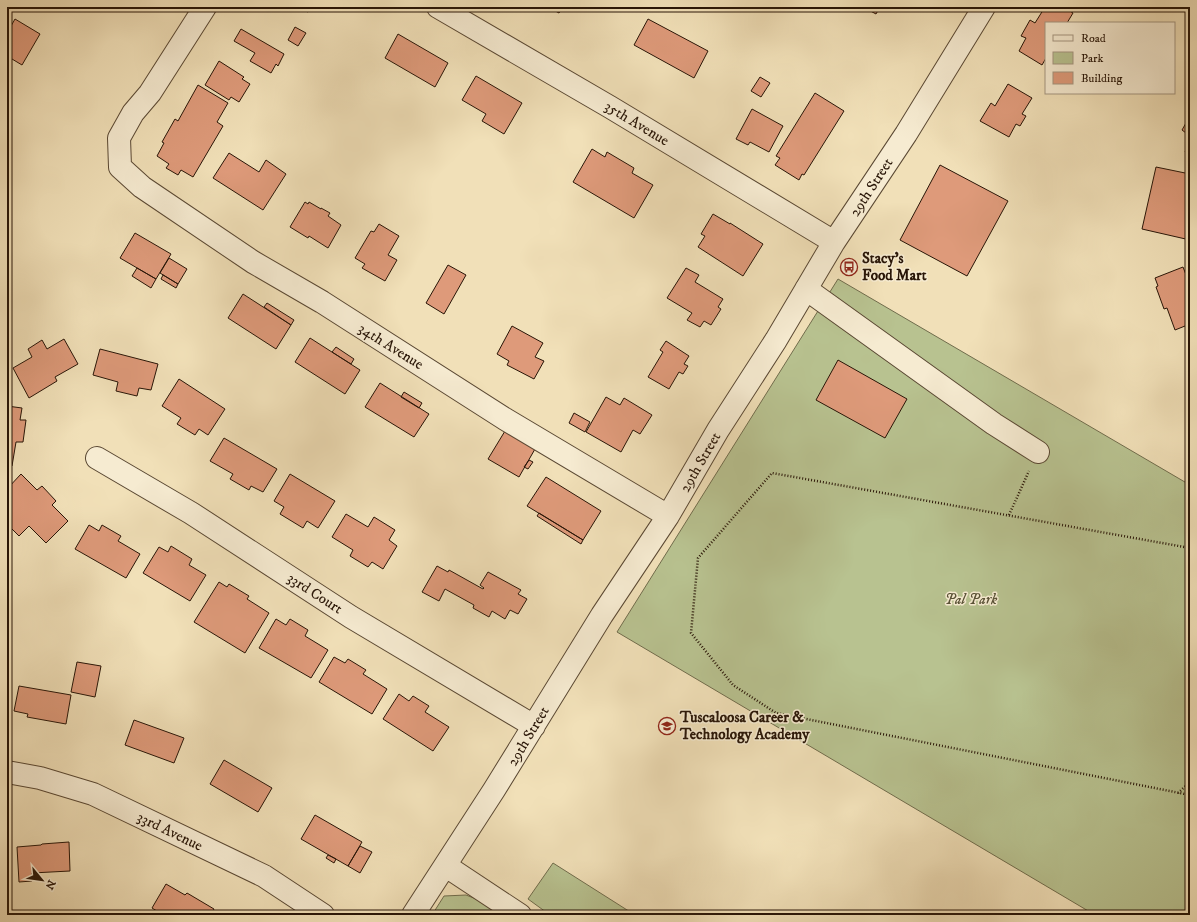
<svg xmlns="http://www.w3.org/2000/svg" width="1197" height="922" viewBox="0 0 1197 922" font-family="'IM FELL DW Pica',serif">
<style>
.green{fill:#b8c290;stroke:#706c4c}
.building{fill:#de9a7a;stroke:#281507}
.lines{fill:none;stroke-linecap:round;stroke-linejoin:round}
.minor-casing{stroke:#5a4833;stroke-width:24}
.path{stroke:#281507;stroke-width:2.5;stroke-dasharray:1 2;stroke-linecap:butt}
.minor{stroke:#f6ebd1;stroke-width:22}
.labels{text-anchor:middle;stroke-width:3;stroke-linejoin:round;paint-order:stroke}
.street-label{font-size:15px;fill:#281507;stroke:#f6ebd1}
.poi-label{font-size:15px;font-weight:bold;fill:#281507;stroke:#f6ebd1;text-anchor:start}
.park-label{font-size:15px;font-style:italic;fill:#5a5237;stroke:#f6ebd1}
</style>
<rect width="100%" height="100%" fill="#f1e0b8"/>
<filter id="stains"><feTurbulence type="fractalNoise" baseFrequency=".005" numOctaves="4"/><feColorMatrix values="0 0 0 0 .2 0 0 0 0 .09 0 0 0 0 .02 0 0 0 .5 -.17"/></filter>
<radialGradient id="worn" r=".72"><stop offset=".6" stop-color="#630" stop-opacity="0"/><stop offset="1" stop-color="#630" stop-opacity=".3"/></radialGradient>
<path class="green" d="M 838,279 L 1190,485 L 1190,915 L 1095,915 L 617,632 Z
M 553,863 L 635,915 L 550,915 L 528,899 Z
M 466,895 L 484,902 L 505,915 L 432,915 L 444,896 Z"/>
<path class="building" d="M 299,7 L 312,7 L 308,12 Z
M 548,7 L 563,7 L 559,13 Z
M 863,7 L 880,7 L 876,14 Z
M 1045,7 L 1063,7 L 1073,13 L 1067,23 L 1046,23 L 1046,58 L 1042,65 L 1019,51 L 1026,38 L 1021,36 L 1030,20 L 1035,23 Z
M 15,19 L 40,34 L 22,65 L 7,56 L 7,33 Z
M 648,19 L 708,51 L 694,78 L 634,45 Z
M 295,27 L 306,33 L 298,46 L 288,40 Z
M 241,29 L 284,54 L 278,66 L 276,64 L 271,73 L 250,61 L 255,53 L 234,41 Z
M 398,34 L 448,63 L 435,87 L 385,58 Z
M 219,61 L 244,77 L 242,79 L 250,84 L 239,102 L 231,97 L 229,100 L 205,85 Z
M 476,76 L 522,103 L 504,134 L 482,121 L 486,114 L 462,100 Z
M 760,77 L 770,83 L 761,97 L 751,91 Z
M 1008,84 L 1032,98 L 1022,114 L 1026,116 L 1020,126 L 1016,124 L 1009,137 L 980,121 L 991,103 L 995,106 Z
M 198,85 L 228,103 L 217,122 L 223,126 L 193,177 L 181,170 L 178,175 L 166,168 L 169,164 L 157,156 L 164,143 L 162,142 L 175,119 L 178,121 Z
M 815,93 L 844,111 L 804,175 L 802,174 L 799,180 L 775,165 L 780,158 L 776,156 Z
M 752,109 L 783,126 L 769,152 L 750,142 L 748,145 L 736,139 Z
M 1190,116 L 1190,136 L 1182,130 Z
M 1190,143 L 1190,155 L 1185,152 Z
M 592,149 L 605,157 L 607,152 L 634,168 L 632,173 L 653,185 L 634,218 L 573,182 Z
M 229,153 L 259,172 L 266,160 L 286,174 L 263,210 L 213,178 Z
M 940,165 L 1008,201 L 967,276 L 900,240 Z
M 1156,167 L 1190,174 L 1190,240 L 1142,229 Z
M 305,202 L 308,204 L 309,202 L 321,209 L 321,208 L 330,213 L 328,216 L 341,225 L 328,248 L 309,236 L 308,238 L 290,227 Z
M 713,214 L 730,224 L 730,223 L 763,244 L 743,276 L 698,247 L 705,236 L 701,234 Z
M 379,224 L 399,236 L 388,255 L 397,260 L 385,281 L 362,268 L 365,264 L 355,258 L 371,231 L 374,232 Z
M 135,233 L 171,254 L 156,279 L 120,258 Z
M 169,258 L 187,269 L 178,284 L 160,273 Z
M 448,265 L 466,275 L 444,314 L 426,303 Z
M 1183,267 L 1190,285 L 1190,324 L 1175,330 L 1167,308 L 1164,309 L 1156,287 L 1158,286 L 1155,278 Z
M 137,268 L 156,279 L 151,288 L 132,276 Z
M 686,268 L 699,275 L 695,282 L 723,299 L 718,307 L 721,309 L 711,325 L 704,321 L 700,327 L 687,320 L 692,313 L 667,298 Z
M 163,275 L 178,284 L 176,288 L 161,279 Z
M 243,294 L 291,325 L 276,349 L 228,318 Z
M 267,303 L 294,320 L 291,325 L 264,307 Z
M 512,326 L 543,343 L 535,357 L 544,361 L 534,379 L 507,365 L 509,361 L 497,354 Z
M 310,338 L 360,370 L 345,394 L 295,362 Z
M 64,339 L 78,364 L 55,377 L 57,381 L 29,398 L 13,368 L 32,357 L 28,349 L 42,340 L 47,349 Z
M 666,341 L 689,356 L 684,364 L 688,366 L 683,374 L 679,372 L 669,389 L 648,377 L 663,352 L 660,350 Z
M 336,347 L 354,359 L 351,364 L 332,352 Z
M 100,349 L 158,364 L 151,390 L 139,388 L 137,396 L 116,391 L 118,382 L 93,375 Z
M 838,360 L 907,399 L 885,438 L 816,400 Z
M 179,379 L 225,409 L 208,435 L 199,429 L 195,435 L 177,424 L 181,418 L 162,406 Z
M 380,383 L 429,414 L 414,437 L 365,407 Z
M 404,392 L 422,403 L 419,408 L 401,397 Z
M 606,397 L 620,405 L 624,398 L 652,415 L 640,434 L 633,430 L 621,452 L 586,432 Z
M 7,406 L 22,408 L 20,420 L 26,420 L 23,442 L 16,442 L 12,466 L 7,465 Z
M 574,413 L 590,422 L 585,432 L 569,423 Z
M 505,431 L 535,449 L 519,477 L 488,459 Z
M 224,438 L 277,469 L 263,492 L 251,486 L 249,490 L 230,479 L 233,474 L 210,461 Z
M 529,460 L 533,462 L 528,469 L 524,467 Z
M 21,474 L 37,490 L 42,486 L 56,501 L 52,505 L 68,521 L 46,543 L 29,526 L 19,536 L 7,524 L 7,489 Z
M 290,474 L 335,501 L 318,528 L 307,521 L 303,528 L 280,514 L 284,507 L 274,501 Z
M 546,477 L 601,511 L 583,540 L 527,506 Z
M 539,513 L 583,540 L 581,544 L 537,516 Z
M 346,514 L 368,527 L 374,517 L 395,530 L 389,540 L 397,546 L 383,569 L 372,562 L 368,567 L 350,556 L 353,550 L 332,537 Z
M 89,525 L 99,531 L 102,525 L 121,536 L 118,541 L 140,554 L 126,578 L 75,549 Z
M 171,546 L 192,559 L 189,565 L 206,575 L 190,601 L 143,573 L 159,547 L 168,552 Z
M 437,566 L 448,572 L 449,570 L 483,589 L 484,588 L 480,585 L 488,572 L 521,590 L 518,594 L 527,599 L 518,614 L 510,610 L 505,619 L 492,611 L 489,617 L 473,608 L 474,605 L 445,589 L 439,601 L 422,592 Z
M 219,582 L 227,587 L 229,584 L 249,596 L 247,599 L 269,613 L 245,653 L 194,622 Z
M 276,619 L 286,625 L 290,619 L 308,630 L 305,636 L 328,650 L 311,678 L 259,648 Z
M 334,657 L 345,663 L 348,659 L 366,670 L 363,674 L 387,689 L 372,714 L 319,682 Z
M 77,662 L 101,666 L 95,697 L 71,692 Z
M 19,686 L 71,695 L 66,724 L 27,717 L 28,714 L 14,711 Z
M 399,694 L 409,701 L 413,696 L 429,706 L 425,712 L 449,727 L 433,751 L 383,719 Z
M 134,720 L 184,738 L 174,763 L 125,745 Z
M 224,760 L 272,788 L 258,812 L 210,784 Z
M 315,815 L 362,842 L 348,866 L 301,839 Z
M 69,842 L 70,871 L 32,873 L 32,881 L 19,882 L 17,847 L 41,845 L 42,844 Z
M 360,846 L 372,852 L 360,873 L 348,866 Z
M 328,855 L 336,859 L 334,863 L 326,858 Z
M 166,884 L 185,895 L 187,893 L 214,909 L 211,915 L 159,915 L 160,913 L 152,908 Z"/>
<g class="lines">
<g class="minor-casing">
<path id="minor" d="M 205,7 L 150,93 L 133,113 L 119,138 L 120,167 L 142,187 L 253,262 L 322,302 L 505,419 L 668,516
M 438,7 L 610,107 L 834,242
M 806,289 L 994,424 L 1038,452
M 97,458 L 191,513 L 351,617 L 534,726
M 7,772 L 40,778 L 93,794 L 264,876 L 323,915
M 446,866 L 520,915
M 413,915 L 494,790 L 602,615 L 668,516 L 718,430 L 776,340 L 834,242 L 906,134 L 984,7"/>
</g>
<path class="path" d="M 1009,515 L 1029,471
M 1190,548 L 772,473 L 698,558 L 691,633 L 733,685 L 776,713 L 1190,795
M 1178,793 L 1190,782"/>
<use href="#minor" class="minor"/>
</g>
<defs>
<g id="bus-ring" transform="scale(0.9)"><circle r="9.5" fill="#f6ebd1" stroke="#8f2418" stroke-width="1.5"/><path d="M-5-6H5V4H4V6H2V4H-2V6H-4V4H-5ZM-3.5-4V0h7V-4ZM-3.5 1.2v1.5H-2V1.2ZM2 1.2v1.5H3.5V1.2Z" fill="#8f2418"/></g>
<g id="school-ring" transform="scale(0.9)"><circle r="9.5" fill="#f6ebd1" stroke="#8f2418" stroke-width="1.5"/><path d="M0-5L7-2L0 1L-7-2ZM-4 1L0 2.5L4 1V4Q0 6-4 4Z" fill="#8f2418"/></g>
</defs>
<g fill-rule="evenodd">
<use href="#bus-ring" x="849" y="267"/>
<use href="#school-ring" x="667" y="726"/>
</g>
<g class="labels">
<g class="street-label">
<text transform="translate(637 123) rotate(31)" y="5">35th Avenue</text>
<text transform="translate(871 187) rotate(-57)" y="5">29th Street</text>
<text transform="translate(391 346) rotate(32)" y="5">34th Avenue</text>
<text transform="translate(700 462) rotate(-60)" y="5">29th Street</text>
<text transform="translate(315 593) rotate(33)" y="5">33rd Court</text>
<text transform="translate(528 736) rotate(-59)" y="5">29th Street</text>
<text transform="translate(170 831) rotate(26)" y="5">33rd Avenue</text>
</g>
<g class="poi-label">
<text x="862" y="263">Stacy's<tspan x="862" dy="17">Food Mart</tspan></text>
<text x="680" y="722">Tuscaloosa Career &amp;<tspan x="680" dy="17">Technology Academy</tspan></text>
</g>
<g class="park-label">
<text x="971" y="604">Pal Park</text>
</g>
</g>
<rect width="1197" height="922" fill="none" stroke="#f1e0b8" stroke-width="24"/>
<rect x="8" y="8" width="1181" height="906" fill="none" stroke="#281507" stroke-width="2"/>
<rect x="12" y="12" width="1173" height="898" fill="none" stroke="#281507"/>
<rect x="1045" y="22" width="130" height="72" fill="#f6ebd1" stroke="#a49580"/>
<rect x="1053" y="35" width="20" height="6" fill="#f6ebd1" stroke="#a49580"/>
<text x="1081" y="42" font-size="12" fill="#281507">Road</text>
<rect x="1053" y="52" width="20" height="12" fill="#b8c290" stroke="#a49580"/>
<text x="1081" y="62" font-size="12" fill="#281507">Park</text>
<rect x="1053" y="72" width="20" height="12" fill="#de9a7a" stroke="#a49580"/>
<text x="1081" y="82" font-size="12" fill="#281507">Building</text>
<g transform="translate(42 880) rotate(119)" stroke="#f6ebd1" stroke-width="3" paint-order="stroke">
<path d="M0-3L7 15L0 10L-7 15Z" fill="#281507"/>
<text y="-6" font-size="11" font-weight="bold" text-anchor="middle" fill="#281507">N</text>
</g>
<rect width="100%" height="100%" filter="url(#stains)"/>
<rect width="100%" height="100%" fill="url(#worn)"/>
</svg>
